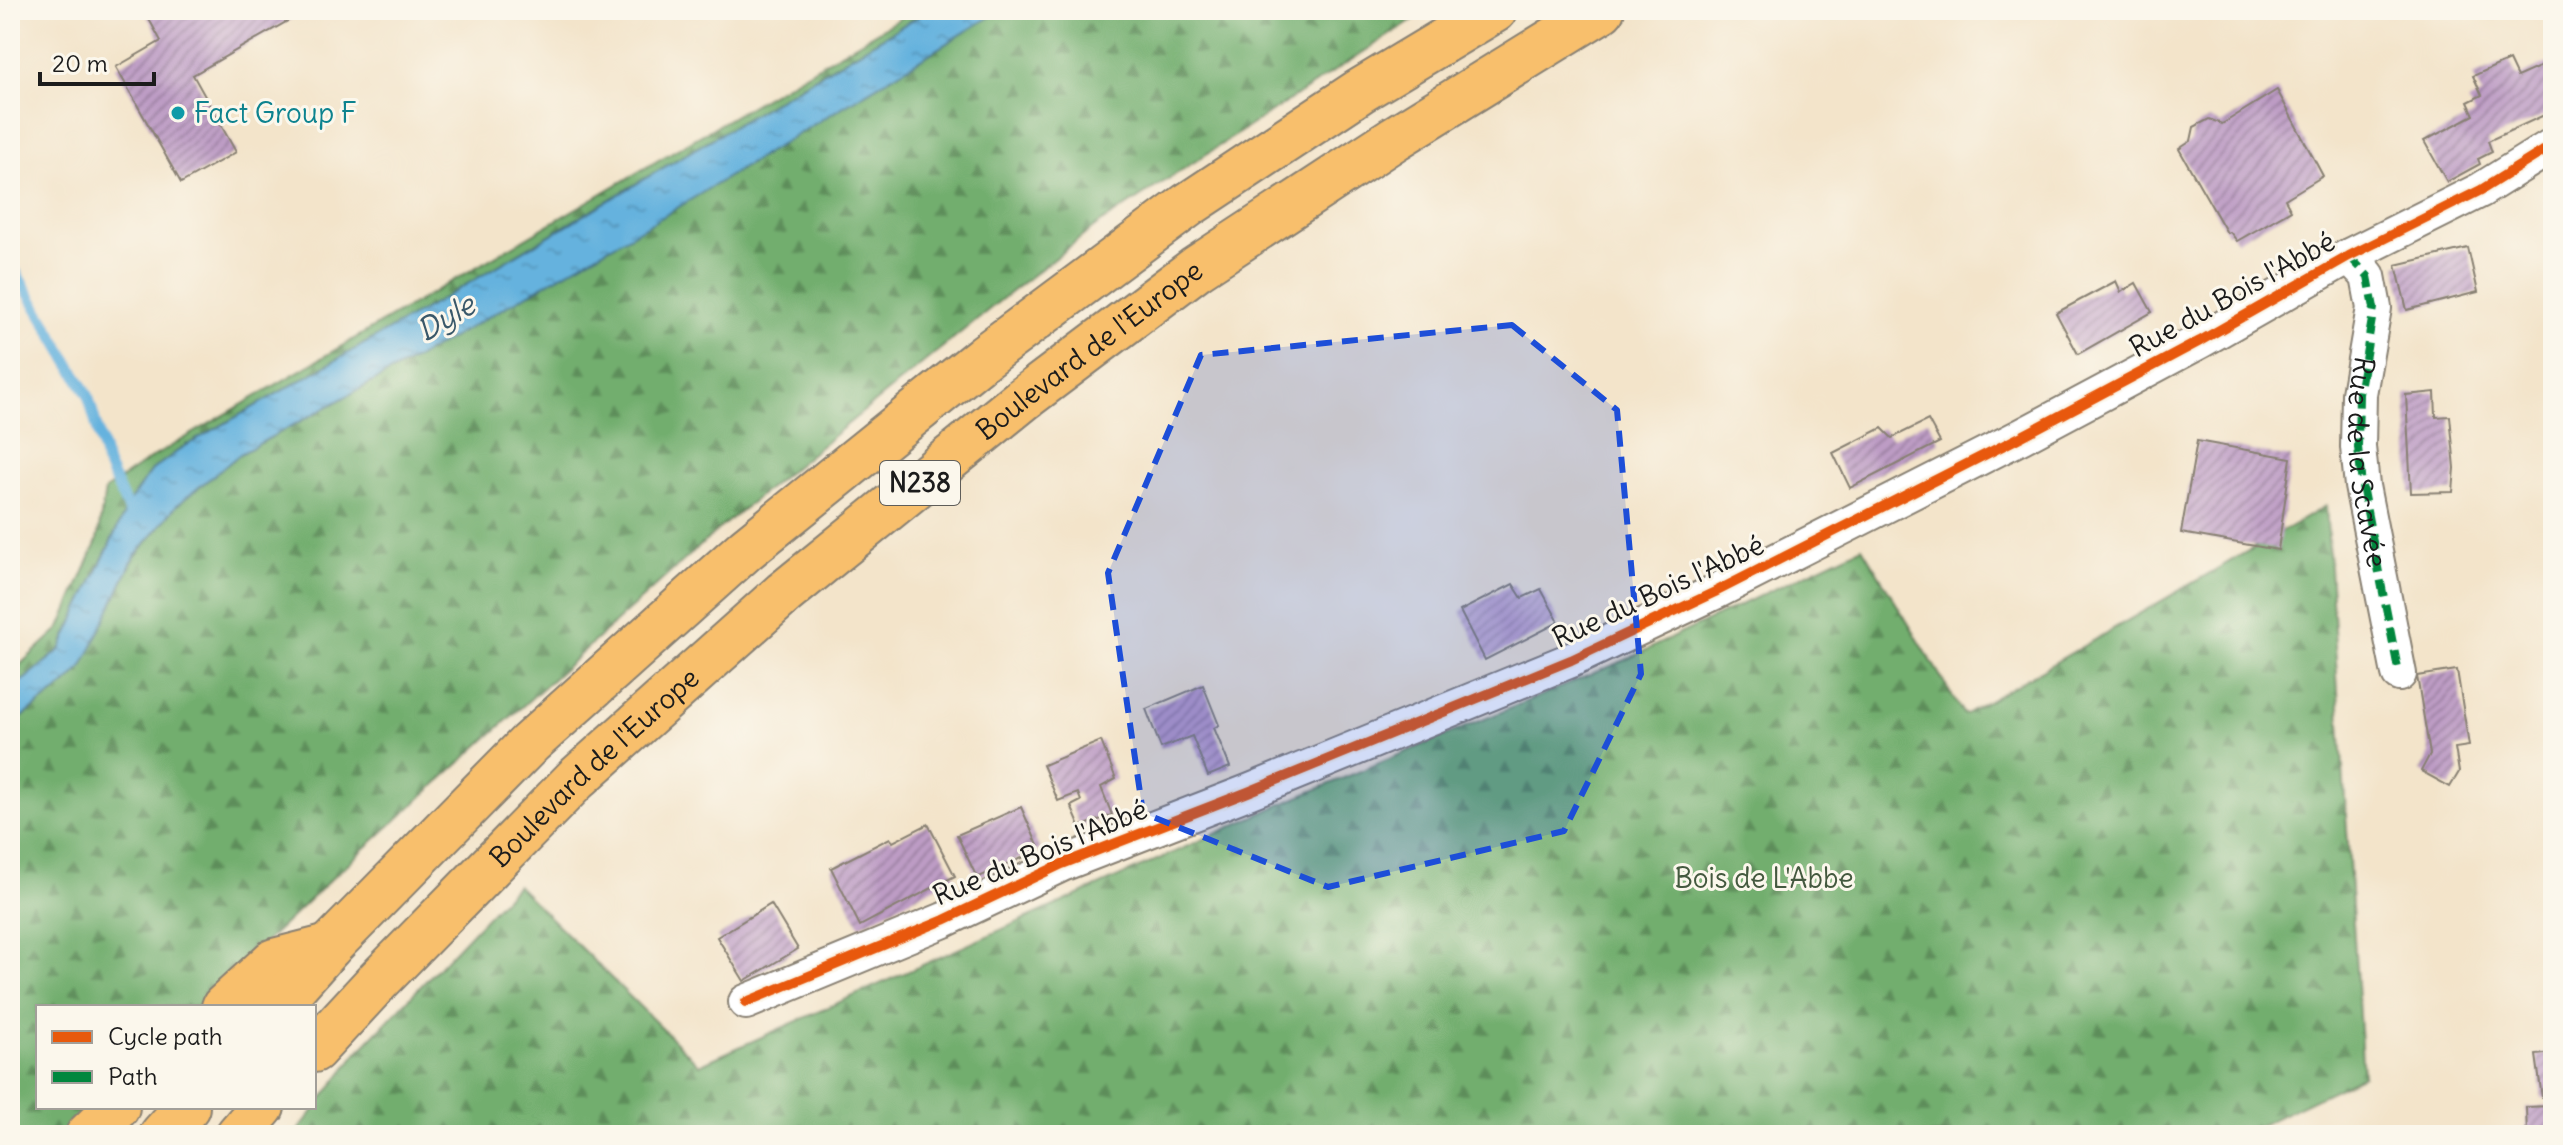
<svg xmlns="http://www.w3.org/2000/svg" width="2563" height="1145" viewBox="0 0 2563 1145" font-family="Delius,sans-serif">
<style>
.forest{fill:url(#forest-firs);stroke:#476545;stroke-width:2}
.water{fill:url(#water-ripples);stroke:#40677d;stroke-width:2}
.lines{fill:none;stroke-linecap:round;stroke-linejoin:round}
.stream{stroke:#65b2de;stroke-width:11}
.building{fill:url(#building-hatch)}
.minor-casing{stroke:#888073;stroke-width:38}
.trunk-casing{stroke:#888073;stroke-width:48}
.minor{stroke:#fff;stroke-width:34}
.trunk{stroke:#f8bf6c;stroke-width:44}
.quiet{stroke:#00873e;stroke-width:8;stroke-dasharray:16 8;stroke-linecap:butt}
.cycleway-casing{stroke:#fbf7ec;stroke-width:15}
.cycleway{stroke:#e8590c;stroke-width:10}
.marked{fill:#1d4ed8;fill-opacity:0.2;stroke:#1d4ed8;stroke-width:6;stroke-dasharray:16 10;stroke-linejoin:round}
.culture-dot{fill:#0f9aa8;stroke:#fbf7ec;stroke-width:3}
.labels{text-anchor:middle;stroke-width:6;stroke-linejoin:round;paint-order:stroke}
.shield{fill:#fbf7ec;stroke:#5f5e5a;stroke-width:2}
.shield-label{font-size:26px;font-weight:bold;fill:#1c1c1c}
.culture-label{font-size:28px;fill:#0d838f;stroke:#fbf7ec;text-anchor:start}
.street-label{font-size:28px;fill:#1c1c1c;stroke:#fbf7ec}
.park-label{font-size:28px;fill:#44593f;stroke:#fbf7ec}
.water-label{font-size:30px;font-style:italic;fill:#39586a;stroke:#fbf7ec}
</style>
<defs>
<pattern id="forest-firs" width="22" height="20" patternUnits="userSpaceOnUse" patternTransform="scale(2)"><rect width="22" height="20" fill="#72ae6e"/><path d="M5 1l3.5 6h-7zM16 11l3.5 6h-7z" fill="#5d8d5a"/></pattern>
<pattern id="water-ripples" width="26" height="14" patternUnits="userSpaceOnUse" patternTransform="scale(2)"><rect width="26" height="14" fill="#65b2de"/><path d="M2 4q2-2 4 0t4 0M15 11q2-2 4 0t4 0" fill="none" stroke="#5798be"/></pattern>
<pattern id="building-hatch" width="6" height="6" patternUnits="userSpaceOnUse" patternTransform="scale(2)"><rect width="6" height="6" fill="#bd9cc5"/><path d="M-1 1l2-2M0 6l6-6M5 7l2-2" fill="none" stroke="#997e9f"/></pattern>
</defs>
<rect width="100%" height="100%" fill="#fbf7ec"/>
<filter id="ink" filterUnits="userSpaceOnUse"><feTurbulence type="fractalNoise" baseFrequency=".0125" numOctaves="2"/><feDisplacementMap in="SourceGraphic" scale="16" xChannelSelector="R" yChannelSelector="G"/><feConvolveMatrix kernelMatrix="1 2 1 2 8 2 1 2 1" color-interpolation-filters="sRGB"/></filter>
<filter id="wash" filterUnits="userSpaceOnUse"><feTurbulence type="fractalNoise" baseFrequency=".006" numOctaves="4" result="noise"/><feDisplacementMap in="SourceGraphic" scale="32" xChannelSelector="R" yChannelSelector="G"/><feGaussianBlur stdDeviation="1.8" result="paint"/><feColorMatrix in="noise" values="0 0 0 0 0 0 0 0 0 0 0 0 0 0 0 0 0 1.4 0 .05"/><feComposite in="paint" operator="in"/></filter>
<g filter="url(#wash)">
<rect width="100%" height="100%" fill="#f3e4ca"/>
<path class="forest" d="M 914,10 L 929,10 L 422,311 L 182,448 L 152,470 L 131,499 L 60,650 L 25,679 L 10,688 L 10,674 L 60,628 L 97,541 L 105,490 L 151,458 Z
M 1001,10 L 1428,10 L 1096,226 L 1002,299 L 721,527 L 331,879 L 198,1007 L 38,1007 L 38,1107 L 94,1107 L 66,1135 L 10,1135 L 10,721 L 21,718 L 66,684 L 82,667 L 134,558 L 177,505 L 240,454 L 413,360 Z
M 2326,506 L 2363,1076 L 2240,1135 L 295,1135 L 357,1053 L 517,885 L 699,1065 L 1284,803 L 1623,661 L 1862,547 L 1964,715 Z"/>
<path class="water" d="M 929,10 L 1001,10 L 664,216 L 413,360 L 240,454 L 177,505 L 134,557 L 83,667 L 66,684 L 21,718 L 10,721 L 10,688 L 25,679 L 60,650 L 131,499 L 152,470 L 182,448 L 422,311 Z"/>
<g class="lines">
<path class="stream" d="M 10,262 L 88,395 L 107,464 L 133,520"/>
</g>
<g id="blocks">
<path class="building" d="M 144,10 L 307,10 L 193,75 L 236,152 L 181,183 L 116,67 L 161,41 Z
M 2509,60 L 2517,77 L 2553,61 L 2553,111 L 2488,141 L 2492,152 L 2478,159 L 2480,164 L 2447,182 L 2424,141 L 2474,115 L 2468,102 L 2482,95 L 2473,76 Z
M 2277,90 L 2323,176 L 2285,199 L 2291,210 L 2237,241 L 2230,232 L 2227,233 L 2179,149 L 2191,141 L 2194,127 L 2209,119 L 2222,124 Z
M 2468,248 L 2478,292 L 2407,310 L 2396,265 Z
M 2116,281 L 2121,292 L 2136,283 L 2152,312 L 2078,354 L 2056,313 Z
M 2435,392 L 2436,417 L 2450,416 L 2455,468 L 2453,492 L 2411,493 L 2406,395 Z
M 1928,420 L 1940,442 L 1850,488 L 1833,453 L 1882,428 L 1892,438 Z
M 2197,441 L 2291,458 L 2278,550 L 2181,533 Z
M 1513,584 L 1522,598 L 1541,589 L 1559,622 L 1485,660 L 1460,611 Z
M 2457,670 L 2469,746 L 2455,748 L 2459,772 L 2450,787 L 2421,771 L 2430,754 L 2417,676 Z
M 1203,685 L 1219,725 L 1214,728 L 1230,767 L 1208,776 L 1192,736 L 1161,748 L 1146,709 Z
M 1101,741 L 1116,779 L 1101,787 L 1112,815 L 1080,827 L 1071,806 L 1081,801 L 1078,793 L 1058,801 L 1043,765 Z
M 1021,807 L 1040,850 L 977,878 L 957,835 Z
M 928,824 L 955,876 L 860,926 L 831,868 L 890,838 L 893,842 Z
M 771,904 L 798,949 L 744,981 L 717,937 Z
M 2553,1053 L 2553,1097 L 2542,1098 L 2536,1055 Z
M 2553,1106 L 2553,1135 L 2527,1135 L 2526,1107 Z"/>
</g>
</g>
<g filter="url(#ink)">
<use href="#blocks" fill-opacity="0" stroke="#888073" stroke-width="2"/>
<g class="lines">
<g class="minor-casing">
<g id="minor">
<path id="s1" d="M 2349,256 L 2368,276 L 2374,308 L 2359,394 L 2358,447 L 2362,486 L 2399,674"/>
<path d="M 746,1002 L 944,920 L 1062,864 L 1248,792 L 1571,660 L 1715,592 L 2022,436 L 2200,341 L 2349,256 L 2481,190 L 2553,145"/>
</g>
</g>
<g class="trunk-casing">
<g id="trunk">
<path d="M 224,1007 L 274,961 L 329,947"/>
<path d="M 276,1007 L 329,947 L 530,743 L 746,549 L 985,356 L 1188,205 L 1360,91 L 1495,10"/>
<path id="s2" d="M 314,1050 L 376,983 L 576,779 L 784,593 L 1023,399 L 1197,268 L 1395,138 L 1602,10"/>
<path d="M 88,1135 L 117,1107"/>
<path d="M 162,1135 L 187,1107"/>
<path d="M 238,1135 L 262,1107"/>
</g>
</g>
<use href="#minor" class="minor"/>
<use href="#trunk" class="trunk"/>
<path class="quiet" d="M 2349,256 L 2368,276 L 2374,308 L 2359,394 L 2358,447 L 2362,486 L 2399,674"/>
<g class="cycleway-casing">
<path id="cycleway" d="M 746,1002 L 944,920 L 1062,864 L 1248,792 L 1571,660 L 1715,592 L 2022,436 L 2200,341 L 2349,256 L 2481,190 L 2553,145"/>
</g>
<use href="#cycleway" class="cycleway"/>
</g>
</g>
<path class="marked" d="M 1512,325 L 1617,410 L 1641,674 L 1564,831 L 1328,887 L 1143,813 L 1108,573 L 1201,355 Z"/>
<circle class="culture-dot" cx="178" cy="113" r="8"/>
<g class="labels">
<rect class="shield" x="880" y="461" width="80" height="44" rx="6"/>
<g class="shield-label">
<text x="920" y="492">N238</text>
</g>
<g class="culture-label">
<text x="194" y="123">Fact Group F</text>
</g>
<g class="street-label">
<text transform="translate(2232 294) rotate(-29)" y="10">Rue du Bois l'Abbé</text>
<text dy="10" stroke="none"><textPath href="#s2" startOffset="1046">Boulevard de l'Europe</textPath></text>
<text dy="10" stroke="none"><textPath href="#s1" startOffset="216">Rue de la Scavée</textPath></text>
<text transform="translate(1658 591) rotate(-25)" y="10">Rue du Bois l'Abbé</text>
<text dy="10" stroke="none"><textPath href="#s2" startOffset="398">Boulevard de l'Europe</textPath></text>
<text transform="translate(1040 852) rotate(-23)" y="10">Rue du Bois l'Abbé</text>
</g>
<g class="park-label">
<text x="1764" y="888">Bois de L'Abbe</text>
</g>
<g class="water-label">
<text transform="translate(446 318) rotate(-31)" y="10">Dyle</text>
</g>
</g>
<rect width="2563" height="1145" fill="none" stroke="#fbf7ec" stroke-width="40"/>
<rect x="36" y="1005" width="280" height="104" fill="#fbf7ec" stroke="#a29f99" stroke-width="2"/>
<rect x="52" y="1031" width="40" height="12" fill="#e8590c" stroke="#a29f99" stroke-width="2"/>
<text x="108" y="1045" font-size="24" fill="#1c1c1c">Cycle path</text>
<rect x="52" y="1071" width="40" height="12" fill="#00873e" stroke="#a29f99" stroke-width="2"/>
<text x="108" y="1085" font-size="24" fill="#1c1c1c">Path</text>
<path d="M40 72v12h114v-12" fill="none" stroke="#1c1c1c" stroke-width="4"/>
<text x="52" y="72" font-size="24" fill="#1c1c1c" stroke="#fbf7ec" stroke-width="6" paint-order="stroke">20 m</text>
</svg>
